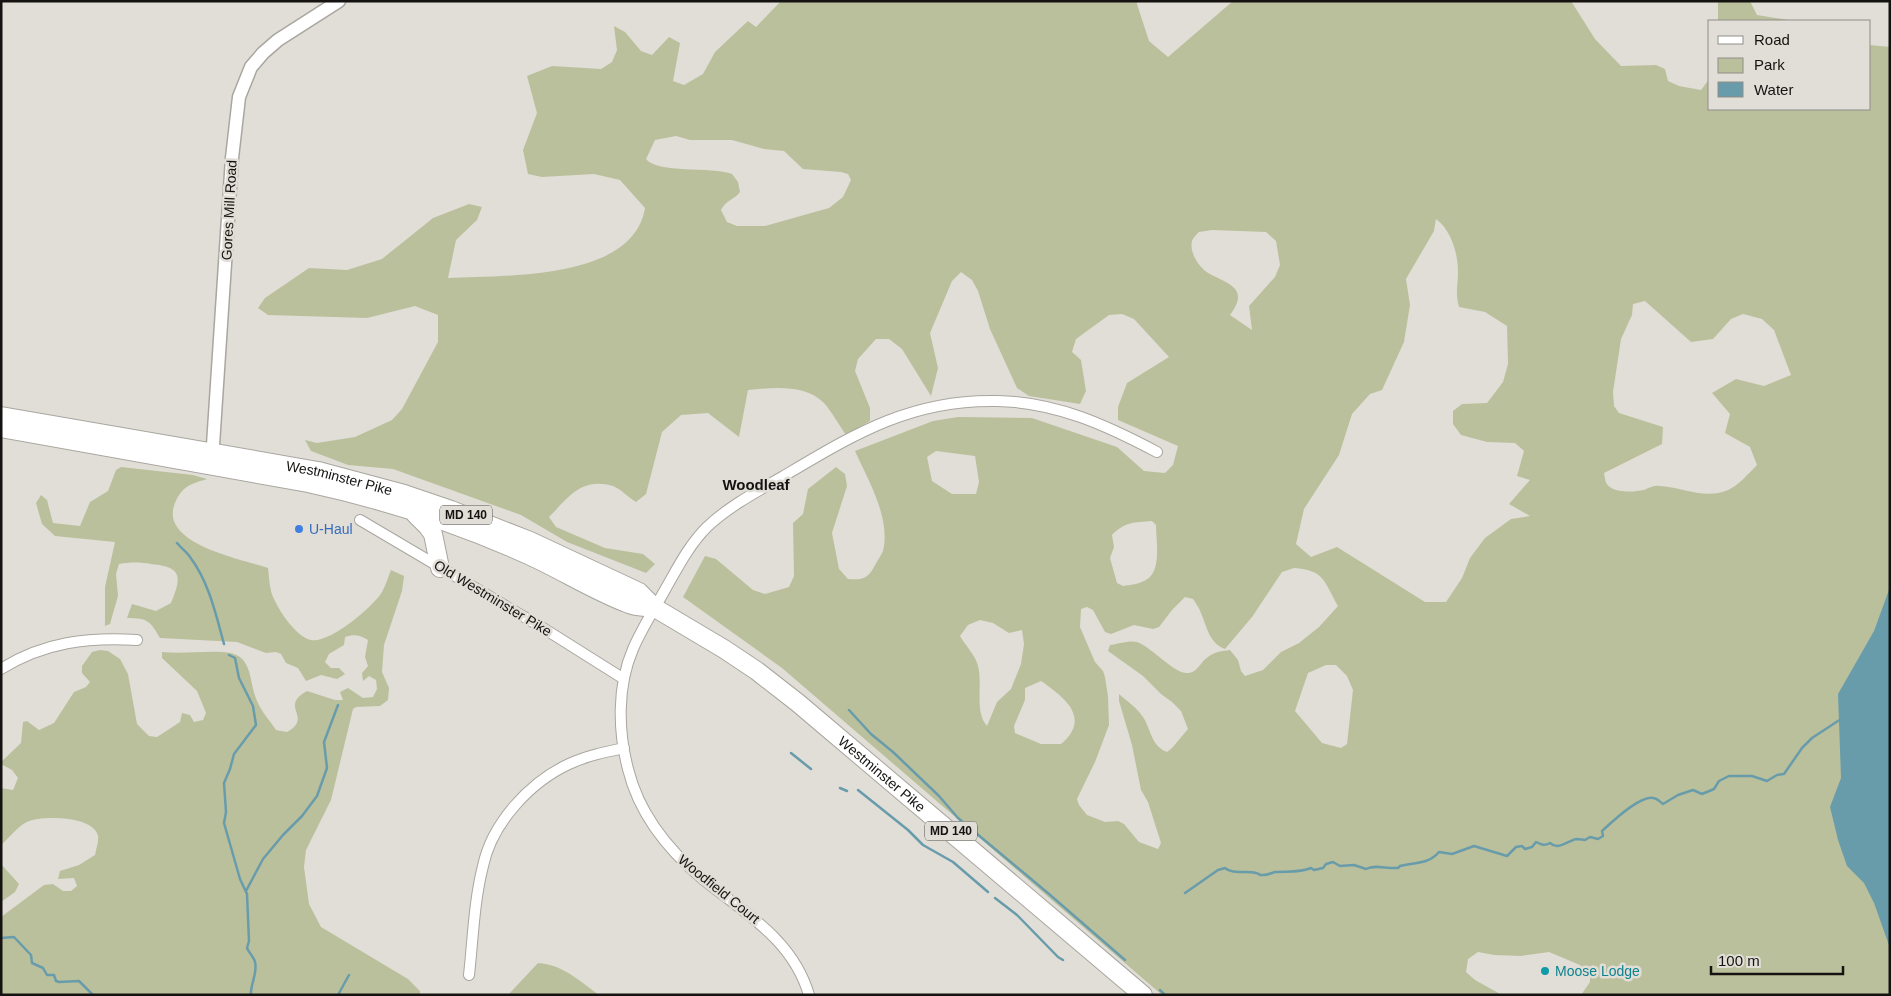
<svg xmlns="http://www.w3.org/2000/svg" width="1891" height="996" viewBox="0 0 1891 996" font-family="Helvetica,sans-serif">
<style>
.green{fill:#bbc09c;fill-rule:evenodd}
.water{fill:#699cab}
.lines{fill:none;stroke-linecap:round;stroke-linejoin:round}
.stream{stroke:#699cab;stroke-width:2.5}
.minor-casing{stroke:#a9a6a0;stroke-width:12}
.tertiary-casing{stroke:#a9a6a0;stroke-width:15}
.trunk-casing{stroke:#a9a6a0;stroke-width:20}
.minor{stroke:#fff;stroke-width:10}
.tertiary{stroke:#fff;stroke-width:12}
.trunk{stroke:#fff;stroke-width:18}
.shop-dot{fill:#3f7fe0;stroke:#e1ded7;stroke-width:2}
.culture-dot{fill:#0f9aa8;stroke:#e1ded7;stroke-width:2}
.labels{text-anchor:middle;stroke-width:5;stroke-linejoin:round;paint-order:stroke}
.shield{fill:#e1ded7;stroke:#52504c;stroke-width:1}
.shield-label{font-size:12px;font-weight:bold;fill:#141311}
.street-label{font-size:14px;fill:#141311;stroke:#e1ded7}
.shop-label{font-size:14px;fill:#366cbe;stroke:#e1ded7;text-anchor:start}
.culture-label{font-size:14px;fill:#0d838f;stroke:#e1ded7;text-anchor:start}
.neighbourhood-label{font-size:15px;font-weight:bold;fill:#141311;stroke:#e1ded7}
</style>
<rect width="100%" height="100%" fill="#e1ded7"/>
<path class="green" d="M 781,1 L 1137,1 L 1137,4 L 1149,41 L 1168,57 L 1233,1 L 1571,1 L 1595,39 L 1621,66 L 1656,65 L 1665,69 L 1668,81 L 1679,86 L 1701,90 L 1710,78 L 1710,109 L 1870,109 L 1870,45 L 1890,47 L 1890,995 L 1581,995 L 1590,982 L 1590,974 L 1580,965 L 1549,952 L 1521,956 L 1494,955 L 1478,952 L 1468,959 L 1466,972 L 1475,980 L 1502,995 L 1162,995 L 782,668 L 683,597 L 705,556 L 716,559 L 753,590 L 765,594 L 789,587 L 794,576 L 793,523 L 803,514 L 808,489 L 836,467 L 845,474 L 847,486 L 832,533 L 839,569 L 848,579 C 863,580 868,579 875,565 C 878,560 881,555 883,551 C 891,518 868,480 855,451 L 933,421 L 958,417 L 1032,418 L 1117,447 L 1144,471 L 1165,473 L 1173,465 L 1178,446 L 1118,420 L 1118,407 L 1127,383 L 1169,357 L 1134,319 L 1122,314 L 1109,315 L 1076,339 L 1072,352 L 1081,360 L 1086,391 L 1080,404 L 1029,396 L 1017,388 L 990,329 L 978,291 L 972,280 L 961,272 L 952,281 L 930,333 L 938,368 L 931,396 L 902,349 L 889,339 L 876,339 L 858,359 L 855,371 L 870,408 L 870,421 L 846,435 C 839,425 832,412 824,403 C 804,383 772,388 748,390 L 739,437 L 708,413 L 681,415 L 662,432 L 646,494 L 636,502 C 629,498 621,489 613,486 C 581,477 569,497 549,517 L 556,527 L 605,548 L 643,554 L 655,564 L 646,573 L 567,542 L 521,515 L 393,469 L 348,465 L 311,451 L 305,440 L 317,443 L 355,437 L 392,420 L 402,409 L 438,342 L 438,315 L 415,306 L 367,318 L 268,315 L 258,308 L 265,298 L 309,268 L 347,270 L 382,259 L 433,218 L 469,204 L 482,207 L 477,220 L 456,240 L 448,278 C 504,275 633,281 645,208 L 620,180 L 594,174 L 542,177 L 528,174 L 523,150 L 537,113 L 527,76 L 552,66 L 601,69 L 612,62 L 617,50 L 614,26 L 625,32 L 641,51 L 652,55 L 669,37 L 680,43 L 673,81 L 684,85 L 703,74 L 715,52 L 748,21 L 756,27 ZM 676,136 L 690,140 L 732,140 L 764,149 L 784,151 L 803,169 L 841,172 L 848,174 L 851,180 L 843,197 L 829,208 L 765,226 L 737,226 L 727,222 L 721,210 C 726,200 734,200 740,192 L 738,182 L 732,174 C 712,166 657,174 646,159 L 655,140 ZM 1436,219 C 1451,230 1458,253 1458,272 C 1458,285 1455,293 1459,307 L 1485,312 L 1507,326 L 1508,364 L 1503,382 L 1487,403 L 1462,404 L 1453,411 L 1453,424 L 1461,435 L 1487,442 L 1515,443 L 1524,451 L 1517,476 L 1530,480 L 1509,504 L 1530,516 L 1511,519 L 1485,538 L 1470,558 L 1462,578 L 1446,602 L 1425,602 L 1337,547 L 1311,557 L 1296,544 L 1304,509 L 1339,455 L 1352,414 L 1370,394 L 1382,390 L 1404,342 L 1410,305 L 1406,279 L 1434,231 ZM 1212,230 L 1266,232 L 1276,241 L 1280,265 L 1275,277 L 1249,306 L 1252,330 L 1230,315 C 1249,289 1231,285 1210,274 C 1200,269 1189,253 1192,241 C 1193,238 1197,234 1199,232 ZM 1645,301 L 1691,342 L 1713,339 L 1731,319 L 1743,314 L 1762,319 L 1774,330 L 1791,375 L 1764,386 L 1736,379 L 1712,393 L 1730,414 L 1725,433 L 1750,447 L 1757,465 C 1749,473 1738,486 1728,490 C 1704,500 1683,487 1659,486 C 1654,485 1649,488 1644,490 C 1635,492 1618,493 1610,487 C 1605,484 1605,478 1604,473 L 1662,444 L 1663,427 L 1619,413 L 1614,406 L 1613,392 L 1621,339 L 1632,315 L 1633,304 ZM 936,451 L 975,456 L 979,482 L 976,494 L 952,494 L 932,481 L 927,457 ZM 1152,521 L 1156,525 C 1156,541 1162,571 1146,580 C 1139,584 1130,585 1123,586 L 1117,583 L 1110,558 L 1114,547 L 1112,535 C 1126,521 1133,523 1152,521 ZM 1294,568 C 1325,570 1324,582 1338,606 L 1319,627 L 1299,643 L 1281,652 L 1263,670 L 1245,676 L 1241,671 L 1238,660 L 1230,650 C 1222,651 1214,652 1208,657 C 1200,662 1198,673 1187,673 C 1173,673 1153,648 1137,642 C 1130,640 1117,644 1110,645 L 1108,651 L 1143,676 L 1161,694 L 1172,702 L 1181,711 L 1188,729 L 1172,748 L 1167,752 C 1151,746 1151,729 1143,717 C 1137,708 1127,701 1119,694 L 1119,701 L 1132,745 L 1141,790 L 1148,802 L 1161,843 L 1158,849 L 1139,842 L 1124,824 L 1118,821 L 1105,822 L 1087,815 L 1079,805 L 1077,799 L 1095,762 L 1109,725 L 1108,696 L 1105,677 L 1103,671 L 1095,662 L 1080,627 L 1081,609 L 1087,607 L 1093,610 L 1105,632 L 1111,634 L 1134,625 L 1153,629 L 1159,627 L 1172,610 L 1185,597 L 1193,599 C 1196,603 1199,608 1201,613 C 1207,627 1209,643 1225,649 L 1252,617 L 1282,572 ZM 980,620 L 993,623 L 1009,633 L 1022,630 L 1024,644 L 1021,664 L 1011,689 L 997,702 L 987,726 C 974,711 983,685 978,666 C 976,656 965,645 960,636 L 968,625 ZM 1326,665 L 1336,665 L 1347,676 L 1353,690 L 1347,744 L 1341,748 L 1322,743 L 1295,711 L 1308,673 ZM 1041,681 C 1064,697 1092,718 1061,744 L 1041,744 L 1015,733 L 1014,726 L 1025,700 L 1025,688 Z
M 1718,1 L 1750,1 L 1757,15 L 1795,21 L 1718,21 Z
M 121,467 L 193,475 L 207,479 C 191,484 182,486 175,503 C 158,544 242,559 268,568 C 269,575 269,583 271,591 C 274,604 296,638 311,640 C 329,644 373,607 382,592 C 386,585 388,577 391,570 L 404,576 L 402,591 L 384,645 L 382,672 L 389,688 L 388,700 L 380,706 L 356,707 L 353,709 L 331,800 L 306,850 L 304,867 L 309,904 L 321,927 L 408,979 L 420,991 L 420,995 L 1,995 L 1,917 L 44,885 L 53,884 L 63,891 L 71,891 L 77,886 L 74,878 L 58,879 L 60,871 L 79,865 L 95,855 C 96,849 99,841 98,836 C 94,816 42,815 27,822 C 18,826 9,838 1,845 L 1,788 L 13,790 L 18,778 L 12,770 L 1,764 L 1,762 L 21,743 L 23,722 L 27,721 L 39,730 L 54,723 L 74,692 L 86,687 L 90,682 L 82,673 L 82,666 L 92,652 L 100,650 L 108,651 L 120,659 L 128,674 L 137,724 L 149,736 L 157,737 L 180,722 L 182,713 L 190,715 L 194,722 L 203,720 L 206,713 L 197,691 L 162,658 L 162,652 C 182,654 202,651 223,652 C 254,653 248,680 257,701 C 261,711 270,721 276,730 L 287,732 C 314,717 278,707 307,691 L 335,700 L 343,700 L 340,692 L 348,688 L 363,698 L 373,697 L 377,689 L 376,680 L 369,676 L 363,681 L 362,673 L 368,666 L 365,657 L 368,640 C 360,635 354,634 345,637 L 344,645 L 329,654 L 325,662 L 331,668 L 339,668 L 345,674 L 337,679 L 321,675 L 306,681 L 298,668 L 286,663 L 281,654 L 276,652 L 266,653 L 237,642 L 160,638 C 150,621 148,618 127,618 L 132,604 L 156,611 L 171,603 C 182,576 182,567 151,564 C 140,562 130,562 119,564 L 116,574 L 118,596 L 110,624 L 105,626 L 105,587 L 115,542 L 55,536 L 42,524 L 36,503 L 41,495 L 47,500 L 53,523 L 80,526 L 90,502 L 108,491 L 116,470 Z
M 1,864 L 19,884 L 15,892 L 1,902 Z
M 538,963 C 562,964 581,982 599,995 L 508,995 Z"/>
<path class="water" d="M 1890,587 L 1890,948 L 1874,903 L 1864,883 L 1847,866 L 1838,840 L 1830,807 L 1841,778 L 1838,694 L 1874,631 Z"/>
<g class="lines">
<path class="stream" d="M 177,543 C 181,548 187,552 190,557 C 209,582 216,615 224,644
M 229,655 L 235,658 L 239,678 L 253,706 L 256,725 L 234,754 L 230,769 L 224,783 L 226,812 L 224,823 L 240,879 L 247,894 L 249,941 L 247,948 C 249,953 254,957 255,962 C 258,974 250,984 251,995
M 849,710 L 871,734 L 893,752 L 939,796 L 958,818 L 1049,894 L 1125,960
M 791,753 L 811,769
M 840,788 L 847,791
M 858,790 L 908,830 L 923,845 L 953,862 L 988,892
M 246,891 L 263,859 L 283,835 L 302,816 L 317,796 L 327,768 L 324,742 L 338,705
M 1185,893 L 1218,870 L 1225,868 C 1233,875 1245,870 1256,873 C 1263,875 1256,875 1263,875 C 1268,875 1271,873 1275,872 C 1287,871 1300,873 1311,868 L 1314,870 L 1323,868 L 1326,864 L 1333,862 L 1340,866 L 1354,865 L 1366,869 C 1376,864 1386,869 1398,868 L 1400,866 C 1414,862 1428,865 1439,852 L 1452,854 L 1474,846 L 1507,856 L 1516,847 L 1522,846 L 1525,849 L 1532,847 L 1536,842 C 1542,845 1545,846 1550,843 C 1559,851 1568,840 1577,839 C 1580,839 1583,840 1585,840 L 1590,837 L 1598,839 L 1603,836 L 1602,831 C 1612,822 1640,795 1653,798 C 1657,798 1660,802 1663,804 L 1678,795 L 1693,790 L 1702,794 L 1714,789 L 1719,781 L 1729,776 L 1752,776 L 1767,781 L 1777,775 L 1784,774 L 1802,748 L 1812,738 L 1841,719
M 995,898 L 1017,915 L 1058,957 L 1063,960
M 1,938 L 14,937 L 31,955 L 32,963 L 43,968 L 47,975 L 54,975 L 56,981 L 59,982 L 79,981 L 93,995
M 1160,990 L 1165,995
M 338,995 L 349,975"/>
<g class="minor-casing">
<path id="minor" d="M 360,520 L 543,628 L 624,679
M 1,669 C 44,642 88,637 137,640
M 469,975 C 473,939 474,901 483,866 C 492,823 530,782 569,764 C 586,756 605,752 624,748
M 809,995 C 793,940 746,914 704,880 C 669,851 639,814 628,769 C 618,731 617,686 633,649 C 642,628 655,608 666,588 C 678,567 689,545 707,527 C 728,507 756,492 782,477 C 853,435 910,399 997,401 C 1056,402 1106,425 1157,452"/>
</g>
<g class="tertiary-casing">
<path id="tertiary" d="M 212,460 L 232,158 L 239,97 L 251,67 L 263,53 L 278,40 L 339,1"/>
</g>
<g class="trunk-casing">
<g id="trunk">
<path id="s1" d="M 1,416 L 318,471 L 404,494 L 451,510 L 530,541 L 639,592 L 655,608 L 724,649 L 757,671 L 798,703 L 1143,995"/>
<path d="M 1,428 L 308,483 C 382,499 457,523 526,554 C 560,569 594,591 629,604 C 636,607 647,607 655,608"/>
<path d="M 415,514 L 428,527 L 433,534 L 440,568"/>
</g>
</g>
<use href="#minor" class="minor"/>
<use href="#tertiary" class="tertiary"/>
<use href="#trunk" class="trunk"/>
</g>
<circle class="shop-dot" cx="299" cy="529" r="5"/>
<circle class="culture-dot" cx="1545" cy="971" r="5"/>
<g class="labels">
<g class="shield">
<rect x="440" y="505.5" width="52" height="19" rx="4"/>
<rect x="925" y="821.5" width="52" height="19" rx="4"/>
</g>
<g class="shield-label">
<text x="466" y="519">MD 140</text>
<text x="951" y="835">MD 140</text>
</g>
<g class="street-label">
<text transform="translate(229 210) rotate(-87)" y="5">Gores Mill Road</text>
<text dy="5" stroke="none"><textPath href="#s1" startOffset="344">Westminster Pike</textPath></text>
<text transform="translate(493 598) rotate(31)" y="5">Old Westminster Pike</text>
<text dy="5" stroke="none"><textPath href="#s1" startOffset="970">Westminster Pike</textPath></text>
<text transform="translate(719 889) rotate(39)" y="5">Woodfield Court</text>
</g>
<g class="shop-label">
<text x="309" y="534">U-Haul</text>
</g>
<g class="culture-label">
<text x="1555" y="976">Moose Lodge</text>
</g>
<g class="neighbourhood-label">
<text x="756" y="490">Woodleaf</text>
</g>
</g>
<rect width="1891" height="996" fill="none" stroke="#141311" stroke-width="5"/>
<rect x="1708" y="20" width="162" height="90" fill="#e1ded7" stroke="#8f8d88"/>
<rect x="1718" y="36" width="25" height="8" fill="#ffffff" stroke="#8f8d88"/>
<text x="1754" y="45" font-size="15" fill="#141311">Road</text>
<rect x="1718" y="58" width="25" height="15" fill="#bbc09c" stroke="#8f8d88"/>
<text x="1754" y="70" font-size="15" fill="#141311">Park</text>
<rect x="1718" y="82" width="25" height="15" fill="#699cab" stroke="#8f8d88"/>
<text x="1754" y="95" font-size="15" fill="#141311">Water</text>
<path d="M1711 966v8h132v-8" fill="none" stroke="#141311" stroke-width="2.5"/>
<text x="1718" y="966" font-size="15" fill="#141311" stroke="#e1ded7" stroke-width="4" paint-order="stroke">100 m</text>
</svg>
